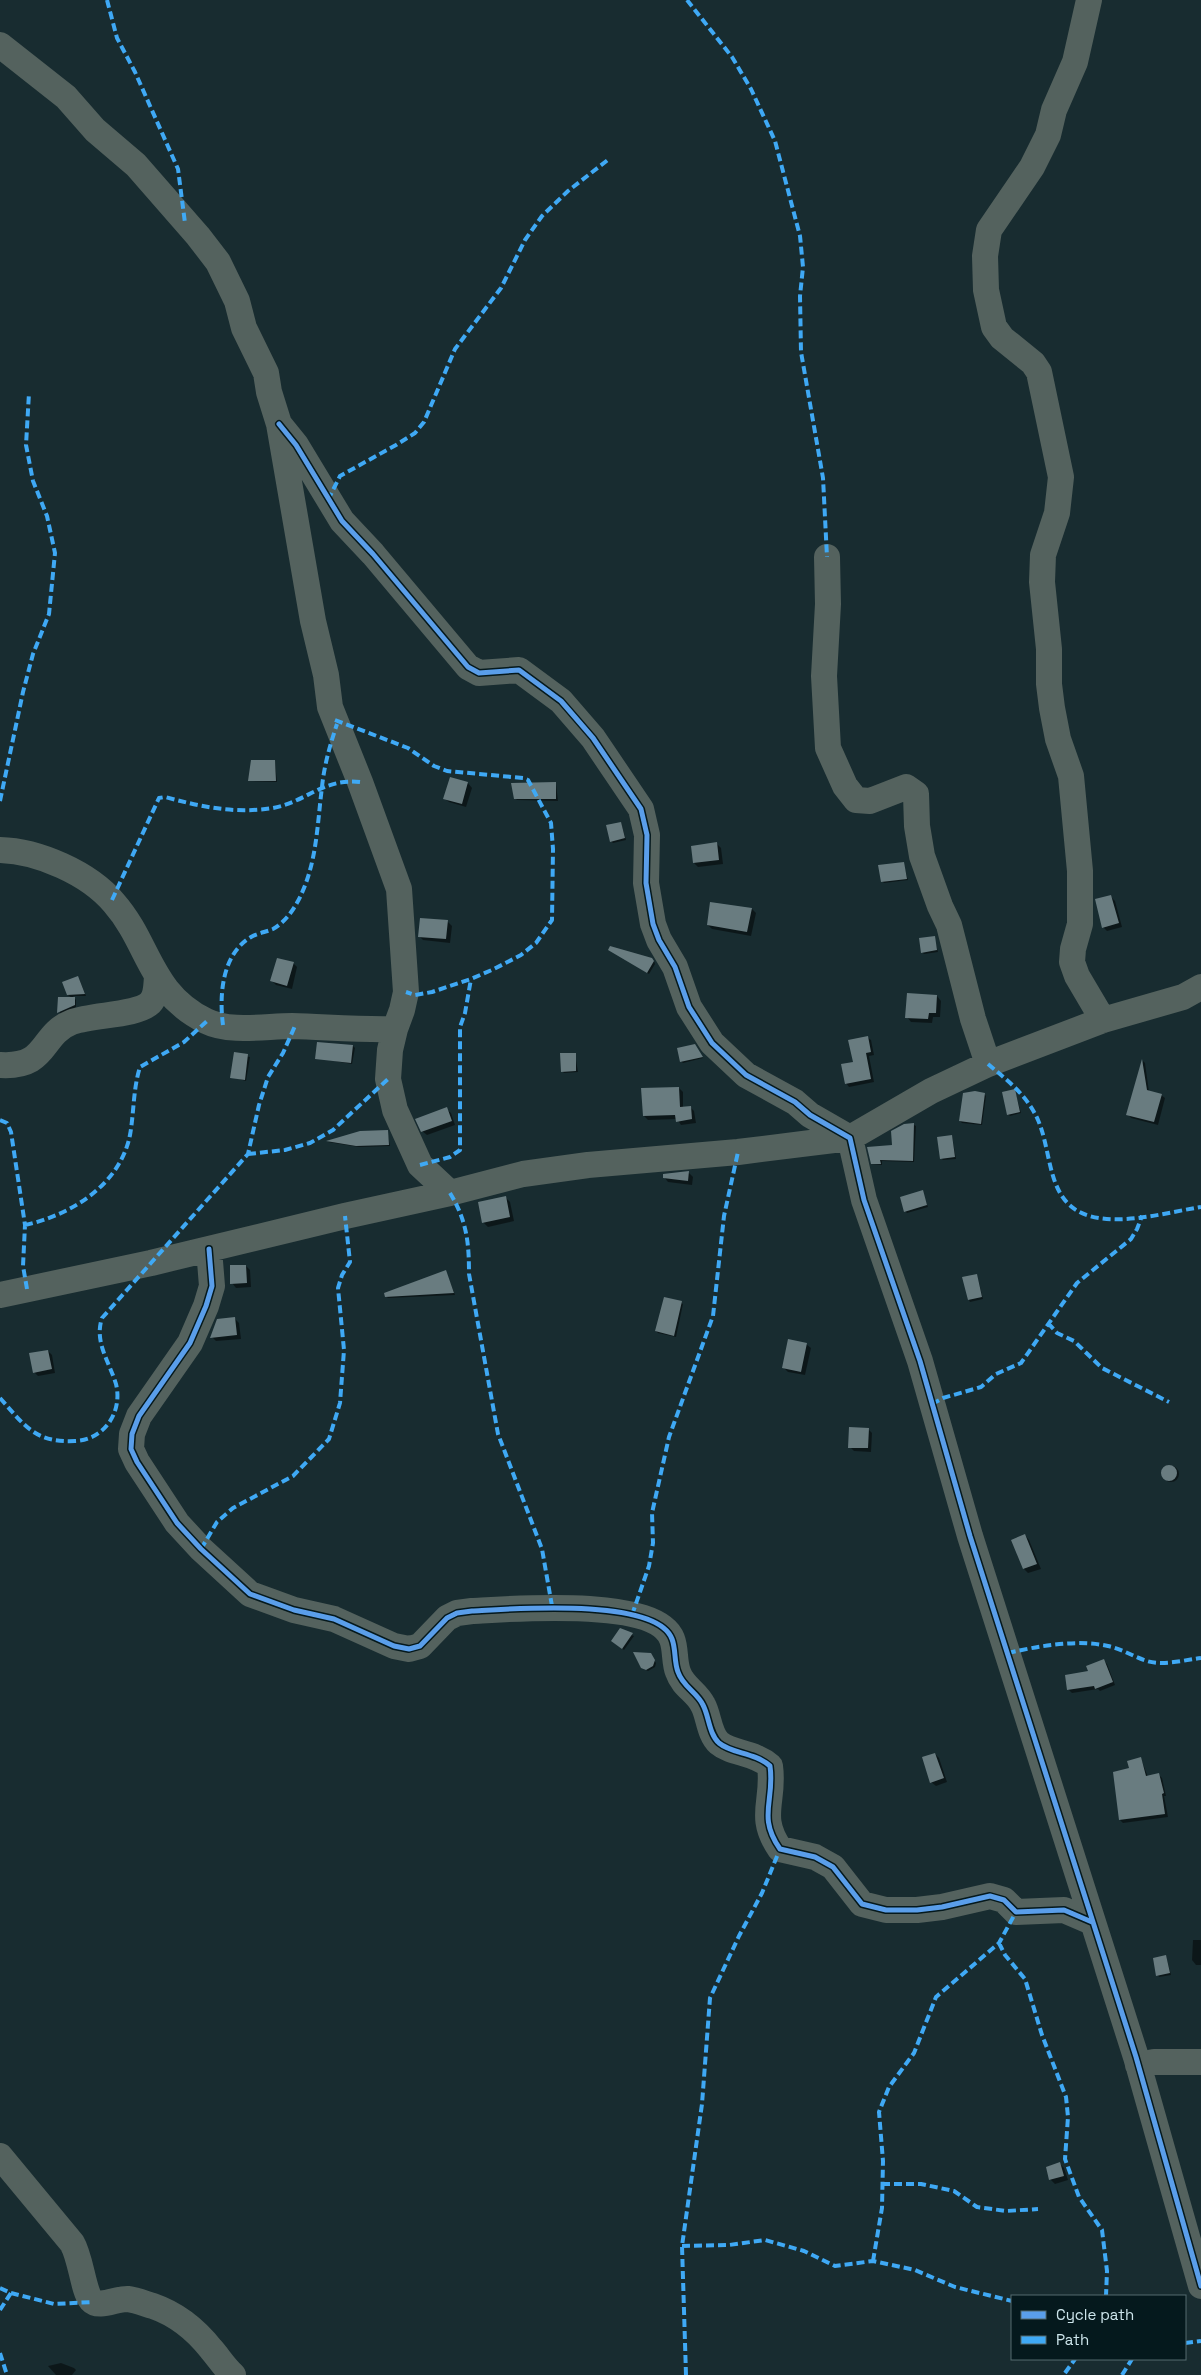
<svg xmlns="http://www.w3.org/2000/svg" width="1201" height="2375" viewBox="0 0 1201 2375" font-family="'Space Grotesk',sans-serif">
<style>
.shadow{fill:#0007}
.building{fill:#697c80}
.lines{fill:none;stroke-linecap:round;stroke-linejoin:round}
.minor{stroke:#54625e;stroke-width:26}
.quiet{stroke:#3fa9f5;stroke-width:4;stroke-dasharray:8 4;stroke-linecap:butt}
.cycleway-casing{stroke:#05191d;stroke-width:8}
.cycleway{stroke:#5a9eea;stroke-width:5}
</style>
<rect width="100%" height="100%" fill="#182c30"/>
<path class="shadow" d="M 275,762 L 277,782 L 249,781 Z
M 468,783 L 472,788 L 466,807 L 449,802 L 444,798 Z
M 556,784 L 558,801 L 517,800 L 515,798 Z
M 621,823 L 626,840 L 613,843 L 611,841 Z
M 717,844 L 721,848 L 723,864 L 698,867 L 694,863 Z
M 903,863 L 908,880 L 884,883 L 882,881 Z
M 1111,897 L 1115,901 L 1122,927 L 1107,931 L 1103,927 Z
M 752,909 L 756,913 L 751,936 L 712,929 L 708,925 Z
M 447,921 L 452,926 L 450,943 L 423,940 L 419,936 Z
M 934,937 L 938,952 L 924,954 L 922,952 Z
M 612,951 L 654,961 L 655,964 L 649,974 Z
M 293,963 L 297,967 L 292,989 L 276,985 L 272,981 Z
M 79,979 L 86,996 L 73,996 L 76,1000 L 76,1007 L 60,1014 L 59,998 L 72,998 L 68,995 Z
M 937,996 L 941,1001 L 940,1017 L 933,1017 L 932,1023 L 911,1022 L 907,1017 Z
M 867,1037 L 871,1040 L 874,1055 L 869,1056 L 874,1082 L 849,1087 L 846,1083 Z
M 353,1046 L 355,1048 L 352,1064 L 317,1058 Z
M 696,1047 L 703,1058 L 683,1063 L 681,1061 Z
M 235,1054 L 250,1057 L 246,1081 L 232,1077 Z
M 575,1054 L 578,1072 L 564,1073 L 562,1071 Z
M 1143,1061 L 1145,1063 L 1149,1092 L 1161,1095 L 1165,1098 L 1158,1125 L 1131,1118 L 1128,1114 Z
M 679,1088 L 683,1092 L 683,1108 L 690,1107 L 694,1111 L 696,1123 L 681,1125 L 677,1119 L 648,1120 L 644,1116 Z
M 1015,1091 L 1021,1113 L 1010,1116 L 1008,1114 Z
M 984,1094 L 986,1096 L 982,1125 L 962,1123 L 960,1121 Z
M 446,1109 L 451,1113 L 455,1125 L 427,1135 L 422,1131 Z
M 914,1125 L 916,1126 L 914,1162 L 882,1161 L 882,1165 L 872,1164 Z
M 387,1131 L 390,1146 L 359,1147 L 328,1142 L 360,1132 Z
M 952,1136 L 956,1159 L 943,1160 L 942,1159 Z
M 689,1173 L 693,1177 L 692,1185 L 668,1182 L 664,1177 Z
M 922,1192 L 928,1207 L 907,1213 L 905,1211 Z
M 506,1198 L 510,1202 L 514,1221 L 488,1227 L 483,1222 Z
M 246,1266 L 250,1270 L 251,1287 L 236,1288 L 232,1283 Z
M 446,1272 L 455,1295 L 388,1298 L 386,1296 Z
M 977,1275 L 983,1299 L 970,1302 L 969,1300 Z
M 681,1303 L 683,1304 L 676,1337 L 658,1333 L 656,1331 Z
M 235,1319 L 239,1323 L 241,1339 L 216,1341 L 212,1337 Z
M 806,1344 L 811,1348 L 805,1375 L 788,1372 L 784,1368 Z
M 48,1351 L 52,1355 L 55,1373 L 38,1376 L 34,1372 Z
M 868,1429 L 872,1433 L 871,1452 L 854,1451 L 850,1447 Z
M1163 1474a8 8 0 1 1 16 0a8 8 0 1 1-16 0Z
M 1025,1535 L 1029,1540 L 1041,1569 L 1028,1573 L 1024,1569 L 1013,1540 Z
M 620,1630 L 634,1636 L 624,1650 L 614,1642 Z
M 652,1657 L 656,1663 L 655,1667 L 648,1671 L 644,1669 Z
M 1104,1661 L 1107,1664 L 1115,1685 L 1100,1691 L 1098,1689 L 1072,1693 L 1068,1689 Z
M 935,1754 L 939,1758 L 947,1782 L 936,1786 L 931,1782 Z
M 1141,1759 L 1148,1777 L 1159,1775 L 1162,1778 L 1166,1796 L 1164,1796 L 1168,1817 L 1123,1823 L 1120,1820 L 1130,1768 Z
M 1193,1940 L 1201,1940 L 1201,1965 L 1196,1965 L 1192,1960 Z
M 1166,1956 L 1171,1975 L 1159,1977 L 1158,1975 Z
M 1060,2164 L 1064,2168 L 1068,2180 L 1055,2184 L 1050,2179 Z
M 61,2363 L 74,2368 L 76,2370 L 72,2375 L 56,2375 L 48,2366 Z"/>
<path class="building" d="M 251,760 L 275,760 L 276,781 L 248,781 Z
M 450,777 L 468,782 L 462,804 L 443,799 Z
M 556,782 L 556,799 L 514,799 L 511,783 Z
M 621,822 L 625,838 L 610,842 L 606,825 Z
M 717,842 L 719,860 L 693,863 L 691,846 Z
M 904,862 L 907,879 L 881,882 L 878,865 Z
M 1111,895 L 1119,923 L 1102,928 L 1095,899 Z
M 710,902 L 752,908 L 747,932 L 707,925 Z
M 420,918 L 448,920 L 446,939 L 418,937 Z
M 935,936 L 937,950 L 921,953 L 919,938 Z
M 610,946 L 652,958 L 654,961 L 647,973 L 608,950 Z
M 277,958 L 294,962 L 287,986 L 270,981 Z
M 78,976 L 85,994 L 67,995 L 62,982 Z
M 907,993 L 937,995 L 936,1013 L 929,1013 L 928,1019 L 905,1018 Z
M 58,997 L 75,997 L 75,1005 L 57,1013 Z
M 868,1036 L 871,1052 L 866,1053 L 871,1079 L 845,1084 L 841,1064 L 853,1062 L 848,1040 Z
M 317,1042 L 353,1045 L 351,1063 L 315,1059 Z
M 695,1044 L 703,1057 L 680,1062 L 677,1048 Z
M 234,1052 L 248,1054 L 245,1080 L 230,1078 Z
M 560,1053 L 576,1053 L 576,1071 L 561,1072 Z
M 1142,1059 L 1147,1090 L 1162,1094 L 1154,1122 L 1126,1115 Z
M 679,1087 L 680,1107 L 691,1106 L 692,1119 L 676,1122 L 675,1115 L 643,1116 L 641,1088 Z
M 1015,1089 L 1020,1112 L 1007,1115 L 1002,1092 Z
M 975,1091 L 985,1093 L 981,1124 L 959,1121 L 963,1093 Z
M 447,1107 L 452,1121 L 421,1132 L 415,1119 Z
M 914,1123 L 913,1161 L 880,1160 L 881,1164 L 871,1164 L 867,1147 L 892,1145 L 891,1131 L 904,1124 Z
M 388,1130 L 389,1145 L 356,1146 L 326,1141 L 360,1131 Z
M 952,1135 L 955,1157 L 940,1159 L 937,1137 Z
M 689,1171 L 688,1181 L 663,1178 L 663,1174 Z
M 923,1190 L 927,1205 L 904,1212 L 900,1197 Z
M 506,1196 L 510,1217 L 482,1223 L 478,1202 Z
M 230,1265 L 246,1265 L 247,1283 L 230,1284 Z
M 446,1270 L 454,1293 L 385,1297 L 384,1293 Z
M 977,1274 L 982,1297 L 968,1300 L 962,1277 Z
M 664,1297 L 682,1301 L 674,1336 L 655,1331 Z
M 235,1317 L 237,1335 L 210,1338 L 217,1319 Z
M 788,1339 L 807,1343 L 801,1372 L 782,1368 Z
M 48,1350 L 52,1369 L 33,1373 L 29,1353 Z
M 849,1427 L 869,1428 L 868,1448 L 848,1448 Z
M1161 1473a8 8 0 1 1 16 0a8 8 0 1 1-16 0Z
M 1025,1534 L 1037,1564 L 1023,1569 L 1011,1540 Z
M 620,1628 L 633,1633 L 622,1649 L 611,1641 Z
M 633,1652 L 651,1653 L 655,1660 L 653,1666 L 646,1670 L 641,1668 Z
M 1104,1659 L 1113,1682 L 1095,1689 L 1094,1686 L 1067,1690 L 1065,1675 L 1088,1671 L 1086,1666 Z
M 935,1753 L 944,1778 L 930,1783 L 922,1757 Z
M 1141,1757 L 1146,1776 L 1159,1773 L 1164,1793 L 1162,1794 L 1165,1814 L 1119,1820 L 1113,1772 L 1129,1768 L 1127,1761 Z
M 1166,1955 L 1170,1973 L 1156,1976 L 1153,1958 Z
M 1060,2162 L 1064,2176 L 1049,2180 L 1046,2167 Z"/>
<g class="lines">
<path class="minor" d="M 1089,0 L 1075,62 L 1054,110 L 1048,135 L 1032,167 L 989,230 L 985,256 L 986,290 L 994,327 L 1002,338 L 1033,363 L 1039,372 L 1061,477 L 1057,513 L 1043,555 L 1042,582 L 1049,649 L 1049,684 L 1052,708 L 1058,739 L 1071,776 L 1080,871 L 1080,924 L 1073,949 L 1072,962 L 1077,976 L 1103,1020
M 0,45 L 66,97 L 95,130 L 136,165 L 198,236 L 218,262 L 237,301 L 244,328 L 266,373 L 269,392 L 279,424 L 313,621 L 326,675 L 330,707 L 360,782 L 399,889 L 406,992 L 402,1010 L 395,1029 L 390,1050 L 388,1079 L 395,1110 L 420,1165 L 450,1193
M 279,424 L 296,445 L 342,521 L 373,554 L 468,667 L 479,673 L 519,670 L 561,701 L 593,738 L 641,809 L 647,835 L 646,883 L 653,924 L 659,940 L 675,967 L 689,1007 L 712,1043 L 746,1075 L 795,1102 L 810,1115 L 850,1138 L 864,1200 L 920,1361 L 970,1536 L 1136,2057 L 1201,2286
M 827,557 L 828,604 L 824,676 L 828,748 L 845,786 L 856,800 L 870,801 L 906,787 L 916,794 L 917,826 L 922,856 L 940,906 L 949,925 L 973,1019 L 988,1064
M 0,850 C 38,851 89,873 114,903 C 150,944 149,993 206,1021 C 230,1033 266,1026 292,1026 C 327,1027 360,1030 395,1029
M 0,1065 C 49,1068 39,1035 72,1022 C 93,1014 136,1016 150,1003 C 157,996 156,986 157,977
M 209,1249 L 212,1286 L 206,1306 L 190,1343 L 139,1416 L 132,1434 L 131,1449 L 137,1462 L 177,1523 L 201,1549 L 250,1594 L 294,1610 L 334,1619 L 394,1646 L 409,1649 L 420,1646 L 447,1618 L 457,1613 L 472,1611 C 510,1609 656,1597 672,1639 C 676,1649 674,1662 678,1672 C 683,1687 697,1692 703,1705 C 709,1716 709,1734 719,1743 C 732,1754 754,1752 770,1766 C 775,1801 757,1816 780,1849 L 815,1857 L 833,1867 L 862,1904 L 886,1910 L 917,1910 L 942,1907 L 990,1896 L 1004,1900 L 1016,1912 L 1064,1910 L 1092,1922
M 0,1295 L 151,1263 L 345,1216 L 450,1193 L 523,1174 L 588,1165 L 738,1152 L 850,1138 L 931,1091 L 988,1064 L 1103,1020 L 1183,997 L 1201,987
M 1138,2065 L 1154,2062 L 1201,2062
M 0,2156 L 72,2243 C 81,2258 83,2290 91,2300 C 99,2309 117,2298 128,2299 C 136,2300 146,2304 153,2306 C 176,2314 196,2330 211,2349 C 219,2358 224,2367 233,2375"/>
<path class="quiet" d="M 107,0 L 117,38 L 135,72 L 178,169 L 185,223
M 687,0 L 732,57 L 751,89 L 775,141 L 800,236 L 803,267 L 800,296 L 801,352 L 823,478 L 827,557
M 328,500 L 340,476 L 396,445 L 415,433 L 424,422 L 455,349 L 501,288 L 525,240 L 542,216 L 568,191 L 609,159
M 335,720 L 408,748 L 434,766 L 447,771 L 523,778 L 528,780 L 551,823 L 553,849 L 552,920 L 536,943 L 521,955 L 494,969 L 471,979 L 432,992 L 415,995 L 406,992
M 0,801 L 23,692 L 33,654 L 49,614 L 55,553 L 47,516 L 33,481 L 26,445 L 29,393
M 112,900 L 159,798 L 165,797 C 202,807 235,814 273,808 C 306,802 323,778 360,782
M 223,1025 C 219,995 222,954 251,937 C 258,933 266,932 273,929 C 284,923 292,912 298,901 C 317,865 317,826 322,787 C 324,766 330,745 337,724
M 988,1064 C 1008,1081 1027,1095 1038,1120 C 1054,1157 1045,1210 1099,1218 C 1132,1223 1169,1212 1201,1207
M 0,1120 L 7,1123 L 11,1132 L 25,1225 L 23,1266 L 27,1289
M 248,1154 L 285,1150 L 310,1143 L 333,1130 L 388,1079
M 420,1165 L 450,1157 L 460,1150 L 460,1027 L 465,1013 L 471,979
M 450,1193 C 467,1221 469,1243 469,1274 L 498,1434 L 542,1549 L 552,1606
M 25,1225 C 71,1215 120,1185 130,1135 C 134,1113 133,1089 140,1067 L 184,1042 L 207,1021
M 1048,1323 L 1057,1333 L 1074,1341 L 1102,1368 L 1169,1402
M 0,1398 C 25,1426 35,1443 75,1441 C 104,1440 123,1412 116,1384 C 109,1361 94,1342 102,1318 L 248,1154 L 259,1105 L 268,1077 L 283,1053 L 295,1026
M 932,1404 L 943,1398 L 981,1387 L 996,1374 L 1021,1363 L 1077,1283 L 1131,1239 L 1137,1229 L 1142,1216
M 201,1549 L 217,1522 L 233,1508 L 293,1476 L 329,1439 L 340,1403 L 344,1350 L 338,1288 L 342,1275 L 350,1262 L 345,1216
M 632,1615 L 649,1566 L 653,1543 L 652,1513 L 669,1437 L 713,1316 L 724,1216 L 738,1152
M 1008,1653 C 1039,1646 1077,1639 1108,1646 C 1122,1649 1134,1657 1147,1661 C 1164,1666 1184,1660 1201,1658
M 999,1943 L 1005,1955 L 1025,1979 L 1042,2035 L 1066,2097 L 1068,2117 L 1065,2159 L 1079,2197 L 1102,2230 L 1107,2271 L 1106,2296
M 882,2184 L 921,2184 L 954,2191 L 977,2207 L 1006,2211 L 1038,2209
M 682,2246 L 729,2245 L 765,2240 L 804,2251 L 835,2266 L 873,2261 L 915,2270 L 955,2287 L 1012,2301
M 873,2261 L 882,2208 L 883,2161 L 879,2112 L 889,2087 L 914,2053 L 936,1997 L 999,1943 L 1016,1912
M 0,2288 L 11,2293 L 54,2304 L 92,2302
M 0,2310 L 11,2293
M 1185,2343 L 1201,2341
M 0,2353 L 7,2375
M 1065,2373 L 1075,2359
M 686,2375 L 682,2246 L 702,2104 L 710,1998 L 739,1936 L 762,1893 L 780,1849
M 1122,2375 L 1132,2359"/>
<g class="cycleway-casing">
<path id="cycleway" d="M 279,424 L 296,445 L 342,521 L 373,554 L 468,667 L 479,673 L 519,670 L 561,701 L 593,738 L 641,809 L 647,835 L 646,883 L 653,924 L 659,940 L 675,967 L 689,1007 L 712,1043 L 746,1075 L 795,1102 L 810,1115 L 850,1138 L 864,1200 L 920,1361 L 970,1536 L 1136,2057 L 1201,2286
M 209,1249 L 212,1286 L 206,1306 L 190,1343 L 139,1416 L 132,1434 L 131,1449 L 137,1462 L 177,1523 L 201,1549 L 250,1594 L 294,1610 L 334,1619 L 394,1646 L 409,1649 L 420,1646 L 447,1618 L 457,1613 L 472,1611 C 510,1609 656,1597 672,1639 C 676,1649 674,1662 678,1672 C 683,1687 697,1692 703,1705 C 709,1716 709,1734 719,1743 C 732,1754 754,1752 770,1766 C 775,1801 757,1816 780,1849 L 815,1857 L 833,1867 L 862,1904 L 886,1910 L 917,1910 L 942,1907 L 990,1896 L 1004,1900 L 1016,1912 L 1064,1910 L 1092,1922"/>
</g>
<use href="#cycleway" class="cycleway"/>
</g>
<rect x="1011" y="2295" width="175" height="65" fill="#05191d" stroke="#556b6f"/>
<rect x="1021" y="2311" width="25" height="8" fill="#5a9eea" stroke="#556b6f"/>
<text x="1056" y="2320" font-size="15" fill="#cde5eb">Cycle path</text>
<rect x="1021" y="2336" width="25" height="8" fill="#3fa9f5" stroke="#556b6f"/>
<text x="1056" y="2345" font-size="15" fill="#cde5eb">Path</text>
</svg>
